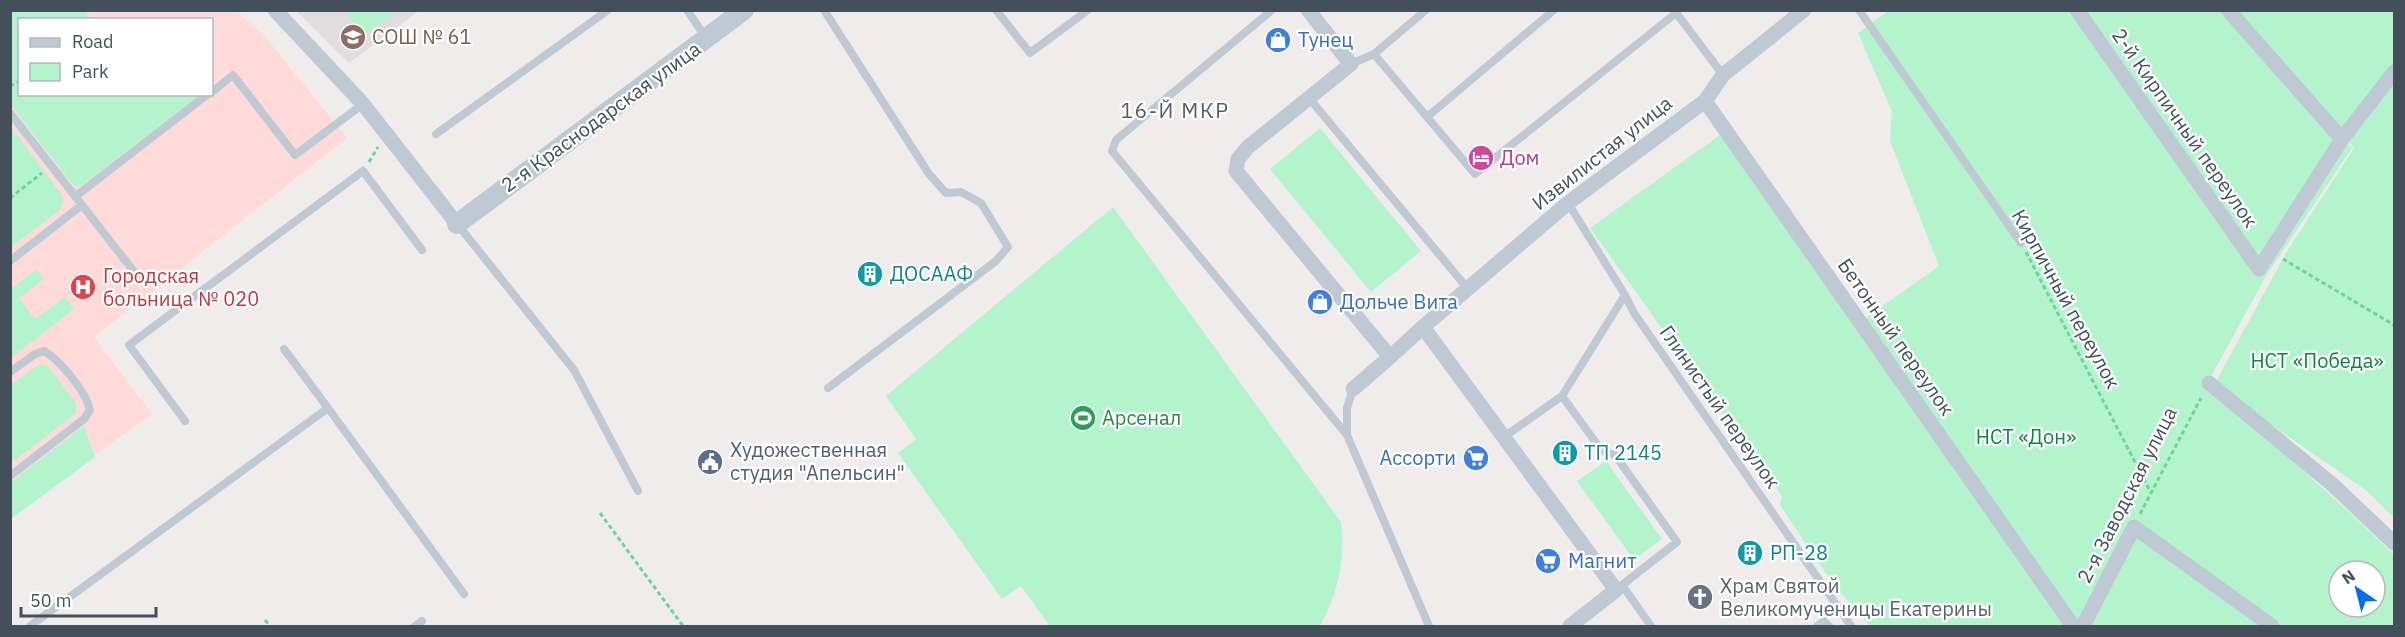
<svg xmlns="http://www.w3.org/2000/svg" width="2405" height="637" viewBox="0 0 2405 637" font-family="'IBM Plex Sans',sans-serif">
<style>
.education{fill:#e1ddde}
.medical{fill:#fedbd8;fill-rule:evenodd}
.green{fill:#b4f4cd;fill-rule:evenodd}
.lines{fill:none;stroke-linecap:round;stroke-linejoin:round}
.path{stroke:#69d69f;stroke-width:3;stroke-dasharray:4.5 3;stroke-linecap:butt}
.service{stroke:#bec9d4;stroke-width:8}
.minor{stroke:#bec9d4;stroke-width:15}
.tertiary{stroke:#bec9d4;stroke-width:20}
.labels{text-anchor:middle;stroke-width:4.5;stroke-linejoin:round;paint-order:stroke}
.education-label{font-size:20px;fill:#785e54;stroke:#fff;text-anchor:start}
.shop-label{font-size:20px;fill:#366cbe;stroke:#fff;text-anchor:start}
.street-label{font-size:20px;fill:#43505c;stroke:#fff}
.hotel-label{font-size:20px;fill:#b23c85;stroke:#fff;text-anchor:start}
.culture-label{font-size:20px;fill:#0d838f;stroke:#fff;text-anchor:start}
.health-label{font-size:20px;fill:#be3a42;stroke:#fff;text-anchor:start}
.park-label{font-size:20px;fill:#0c8548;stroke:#fff}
.leisure-label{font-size:20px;fill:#27864d;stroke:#fff;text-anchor:start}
.service-label{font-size:20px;fill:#4e5e75;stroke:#fff;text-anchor:start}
.worship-label{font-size:20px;fill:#5b616d;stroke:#fff;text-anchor:start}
.neighbourhood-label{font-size:21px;letter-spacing:1.5px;fill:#595d63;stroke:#fff}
</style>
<rect width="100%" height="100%" fill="#f0ecec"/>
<path class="education" d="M 296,11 L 419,11 L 349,63 Z"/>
<path class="medical" d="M 11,11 L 237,11 L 267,39 L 347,138 L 94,337 L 152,414 L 11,515 ZM 20,20 L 212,20 L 212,94 L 20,94 Z"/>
<path class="green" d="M 10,11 L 85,11 L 91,19 L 20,20 L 20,94 L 200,95 L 81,186 L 74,186 L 11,105 Z
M 345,11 L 398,11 L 363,36 Z
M 1888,11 L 2232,11 L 2352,148 L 2266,276 L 2207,384 L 2347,510 L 2394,555 L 2394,626 L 1870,626 L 1833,584 L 1780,505 L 1782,496 L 1590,228 L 1720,135 L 1856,325 L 1939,266 L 1890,141 L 1892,112 L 1858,33 ZM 2339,571 L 2375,571 L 2375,607 L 2339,607 Z
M 2234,11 L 2394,11 L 2394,518 L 2367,491 L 2214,385 L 2286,253 L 2354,148 Z
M 11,127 L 62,195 L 63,200 L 60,210 L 11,247 Z
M 1320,128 L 1421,251 L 1371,292 L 1270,169 Z
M 1113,207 L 1341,522 C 1346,559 1338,593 1320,626 L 1050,626 L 1021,586 L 1002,599 L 898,453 L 916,439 L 886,396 Z
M 36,269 L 44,279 L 19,298 L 35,319 L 65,297 L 74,309 L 11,358 L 11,289 Z
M 43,364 L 49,367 L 76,403 L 76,413 L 14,461 L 10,457 L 11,385 L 38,365 Z
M 84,426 L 95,457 L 11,519 L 11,482 Z
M 1606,461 L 1662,539 L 1634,560 L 1577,481 Z"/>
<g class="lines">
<path class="path" d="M 10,86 L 20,81
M 369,162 L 378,147
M 10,198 L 42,173
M 2026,252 L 2151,493
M 2283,259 L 2394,325
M 600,513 L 683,626
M 2140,514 L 2201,398
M 265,620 L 270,626"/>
<path class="service" d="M 687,10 L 706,38
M 824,10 L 929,174 L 946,193 L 961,192 L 981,203 L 1008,247 L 996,261 L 828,388
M 996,10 L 1030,53 L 1088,10
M 1272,10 L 1116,140 L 1112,151 L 1347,435
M 1674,10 L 1723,75
M 1859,10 L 2021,243
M 1374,54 L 1426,10
M 1351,64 L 1374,54 L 1475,174 L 1676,13
M 212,92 L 233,75 L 295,155 L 363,104
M 1309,98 L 1468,289
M 10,113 L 139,278
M 1427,117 L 1554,10
M 436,134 L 608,10
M 76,196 L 208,94
M 1568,203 L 1625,295 L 1634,313 L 1851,626
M 458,225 L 574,370 L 638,491
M 10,261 L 82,205
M 10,372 L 35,354 L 44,351 C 60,360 86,392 90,410 L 84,419 L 10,476
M 1353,389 L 1347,408 L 1347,435 L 1429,626
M 328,408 L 464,594
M 185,421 L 129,345 L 363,171 L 422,250
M 1504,437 L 1562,396
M 1622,585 L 1677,542 L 1615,455 L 1602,451 L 1562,396 L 1625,295
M 1620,587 L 1622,585 L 1651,626
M 30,626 L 328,408 L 284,349
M 415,626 L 422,621
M 1817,626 L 1824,621 L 1829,626"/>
<path class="minor" d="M 275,10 L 363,104 L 457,224
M 1308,10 L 1351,64 L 1248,147 L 1238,159 L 1236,171 L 1390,357 L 1423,327 L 1616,590 L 1570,626
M 2077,10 L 2259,269 L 2342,139 L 2394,72
M 2228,10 L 2342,139
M 1705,101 L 2073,626
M 1423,327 L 1568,203 L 1705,101 L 1723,75 L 1804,10
M 2209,383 L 2333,485 L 2394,543
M 1353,389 L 1390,357
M 2083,626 L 2134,527 L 2272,626"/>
<path class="tertiary" d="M 457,224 L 744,10"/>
</g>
<defs>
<g id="school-disc" transform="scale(1.35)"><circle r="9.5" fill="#8d6e63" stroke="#fff"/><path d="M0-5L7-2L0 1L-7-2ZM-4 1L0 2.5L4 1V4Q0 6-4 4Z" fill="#fff"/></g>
<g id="shop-disc" transform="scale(1.35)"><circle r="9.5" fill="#3f7fe0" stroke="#fff"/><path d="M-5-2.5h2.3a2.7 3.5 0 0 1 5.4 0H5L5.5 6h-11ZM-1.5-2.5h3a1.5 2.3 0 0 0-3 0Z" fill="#fff"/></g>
<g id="hotel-disc" transform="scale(1.35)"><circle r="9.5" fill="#d1479c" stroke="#fff"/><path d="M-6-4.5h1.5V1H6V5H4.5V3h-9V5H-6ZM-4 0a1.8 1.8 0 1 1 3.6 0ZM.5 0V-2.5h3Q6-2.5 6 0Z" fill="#fff"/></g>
<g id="building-disc" transform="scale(1.35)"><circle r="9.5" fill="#0f9aa8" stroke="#fff"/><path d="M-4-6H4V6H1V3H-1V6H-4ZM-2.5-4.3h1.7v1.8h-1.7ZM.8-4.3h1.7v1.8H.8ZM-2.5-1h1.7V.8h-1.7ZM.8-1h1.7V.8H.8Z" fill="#fff"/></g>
<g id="hospital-disc" transform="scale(1.35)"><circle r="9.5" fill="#e0444e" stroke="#fff"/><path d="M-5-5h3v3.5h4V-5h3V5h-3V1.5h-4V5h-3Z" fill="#fff"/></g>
<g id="stadium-disc" transform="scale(1.35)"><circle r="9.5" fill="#2e9e5b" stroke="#fff"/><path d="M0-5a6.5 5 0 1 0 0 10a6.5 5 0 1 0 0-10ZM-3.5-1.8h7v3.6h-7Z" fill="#fff"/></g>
<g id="supermarket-disc" transform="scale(1.35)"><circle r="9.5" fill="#3f7fe0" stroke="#fff"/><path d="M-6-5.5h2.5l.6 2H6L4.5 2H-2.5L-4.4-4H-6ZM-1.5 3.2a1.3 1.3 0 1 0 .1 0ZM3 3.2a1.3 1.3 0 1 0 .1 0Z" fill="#fff"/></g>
<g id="civic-disc" transform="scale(1.35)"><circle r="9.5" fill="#5c6f8a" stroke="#fff"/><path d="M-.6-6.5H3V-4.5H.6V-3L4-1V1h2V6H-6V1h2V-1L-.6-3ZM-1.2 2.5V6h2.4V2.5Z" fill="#fff"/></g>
<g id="church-disc" transform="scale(1.35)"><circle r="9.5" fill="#6b7280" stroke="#fff"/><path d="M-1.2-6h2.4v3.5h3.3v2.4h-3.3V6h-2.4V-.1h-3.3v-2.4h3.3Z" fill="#fff"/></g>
</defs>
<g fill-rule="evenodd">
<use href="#school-disc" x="353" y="37"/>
<use href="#shop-disc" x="1278" y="40"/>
<use href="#hotel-disc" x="1481" y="158"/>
<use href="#building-disc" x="870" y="274"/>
<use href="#hospital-disc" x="83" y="287"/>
<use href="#shop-disc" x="1320" y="302"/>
<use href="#stadium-disc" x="1083" y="418"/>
<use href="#building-disc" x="1565" y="453"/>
<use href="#supermarket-disc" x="1476" y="458"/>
<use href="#civic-disc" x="710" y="462"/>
<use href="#building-disc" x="1750" y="553"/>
<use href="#supermarket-disc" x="1548" y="561"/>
<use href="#church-disc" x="1700" y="597"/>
</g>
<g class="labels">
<g class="education-label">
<text x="372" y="44">СОШ № 61</text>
</g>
<g class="shop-label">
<text x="1298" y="47">Тунец</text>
<text x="1340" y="309">Дольче Вита</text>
<text x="1456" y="465" text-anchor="end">Ассорти</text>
<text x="1568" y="568">Магнит</text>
</g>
<g class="street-label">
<text transform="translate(601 117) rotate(-36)" y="7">2-я Краснодарская улица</text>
<text transform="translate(2185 128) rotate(55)" y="7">2-й Кирпичный переулок</text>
<text transform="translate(1602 153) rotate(-38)" y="7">Извилистая улица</text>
<text transform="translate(2066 299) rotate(61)" y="7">Кирпичный переулок</text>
<text transform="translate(1896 337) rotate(55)" y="7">Бетонный переулок</text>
<text transform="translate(1720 407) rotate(55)" y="7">Глинистый переулок</text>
<text transform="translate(2127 495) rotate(-63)" y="7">2-я Заводская улица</text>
</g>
<g class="hotel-label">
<text x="1500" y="165">Дом</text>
</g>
<g class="culture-label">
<text x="890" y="281">ДОСААФ</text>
<text x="1584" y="460">ТП 2145</text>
<text x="1770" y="560">РП-28</text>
</g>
<g class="health-label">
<text x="103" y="283">Городская<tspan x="103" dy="23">больница № 020</tspan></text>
</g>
<g class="park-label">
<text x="2317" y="368">НСТ «Победа»</text>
<text x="2026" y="444">НСТ «Дон»</text>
</g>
<g class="leisure-label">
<text x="1102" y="425">Арсенал</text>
</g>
<g class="service-label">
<text x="730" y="457">Художественная<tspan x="730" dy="23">студия "Апельсин"</tspan></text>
</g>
<g class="worship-label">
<text x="1720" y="593">Храм Святой<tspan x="1720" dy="23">Великомученицы Екатерины</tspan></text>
</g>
<g class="neighbourhood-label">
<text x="1175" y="118">16-Й МКР</text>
</g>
</g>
<rect width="2405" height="637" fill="none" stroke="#43505c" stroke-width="24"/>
<rect x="18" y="18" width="195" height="78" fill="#ffffff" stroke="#b4b9be" stroke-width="1.5"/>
<rect x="30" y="38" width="30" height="9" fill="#bec9d4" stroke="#b4b9be" stroke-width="1.5"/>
<text x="72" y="48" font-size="18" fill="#43505c">Road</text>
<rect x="30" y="63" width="30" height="18" fill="#b4f4cd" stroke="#b4b9be" stroke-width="1.5"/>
<text x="72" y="78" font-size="18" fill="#43505c">Park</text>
<g transform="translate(2357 589) rotate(325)"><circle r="28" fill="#ffffff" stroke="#b4b9be" stroke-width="1.5"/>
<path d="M0-4.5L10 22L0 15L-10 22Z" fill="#036df3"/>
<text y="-9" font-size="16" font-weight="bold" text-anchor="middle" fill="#43505c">N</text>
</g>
<path d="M21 607v9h135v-9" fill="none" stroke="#43505c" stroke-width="3"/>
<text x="30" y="607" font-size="18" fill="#43505c" stroke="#ffffff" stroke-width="4.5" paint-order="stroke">50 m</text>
</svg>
